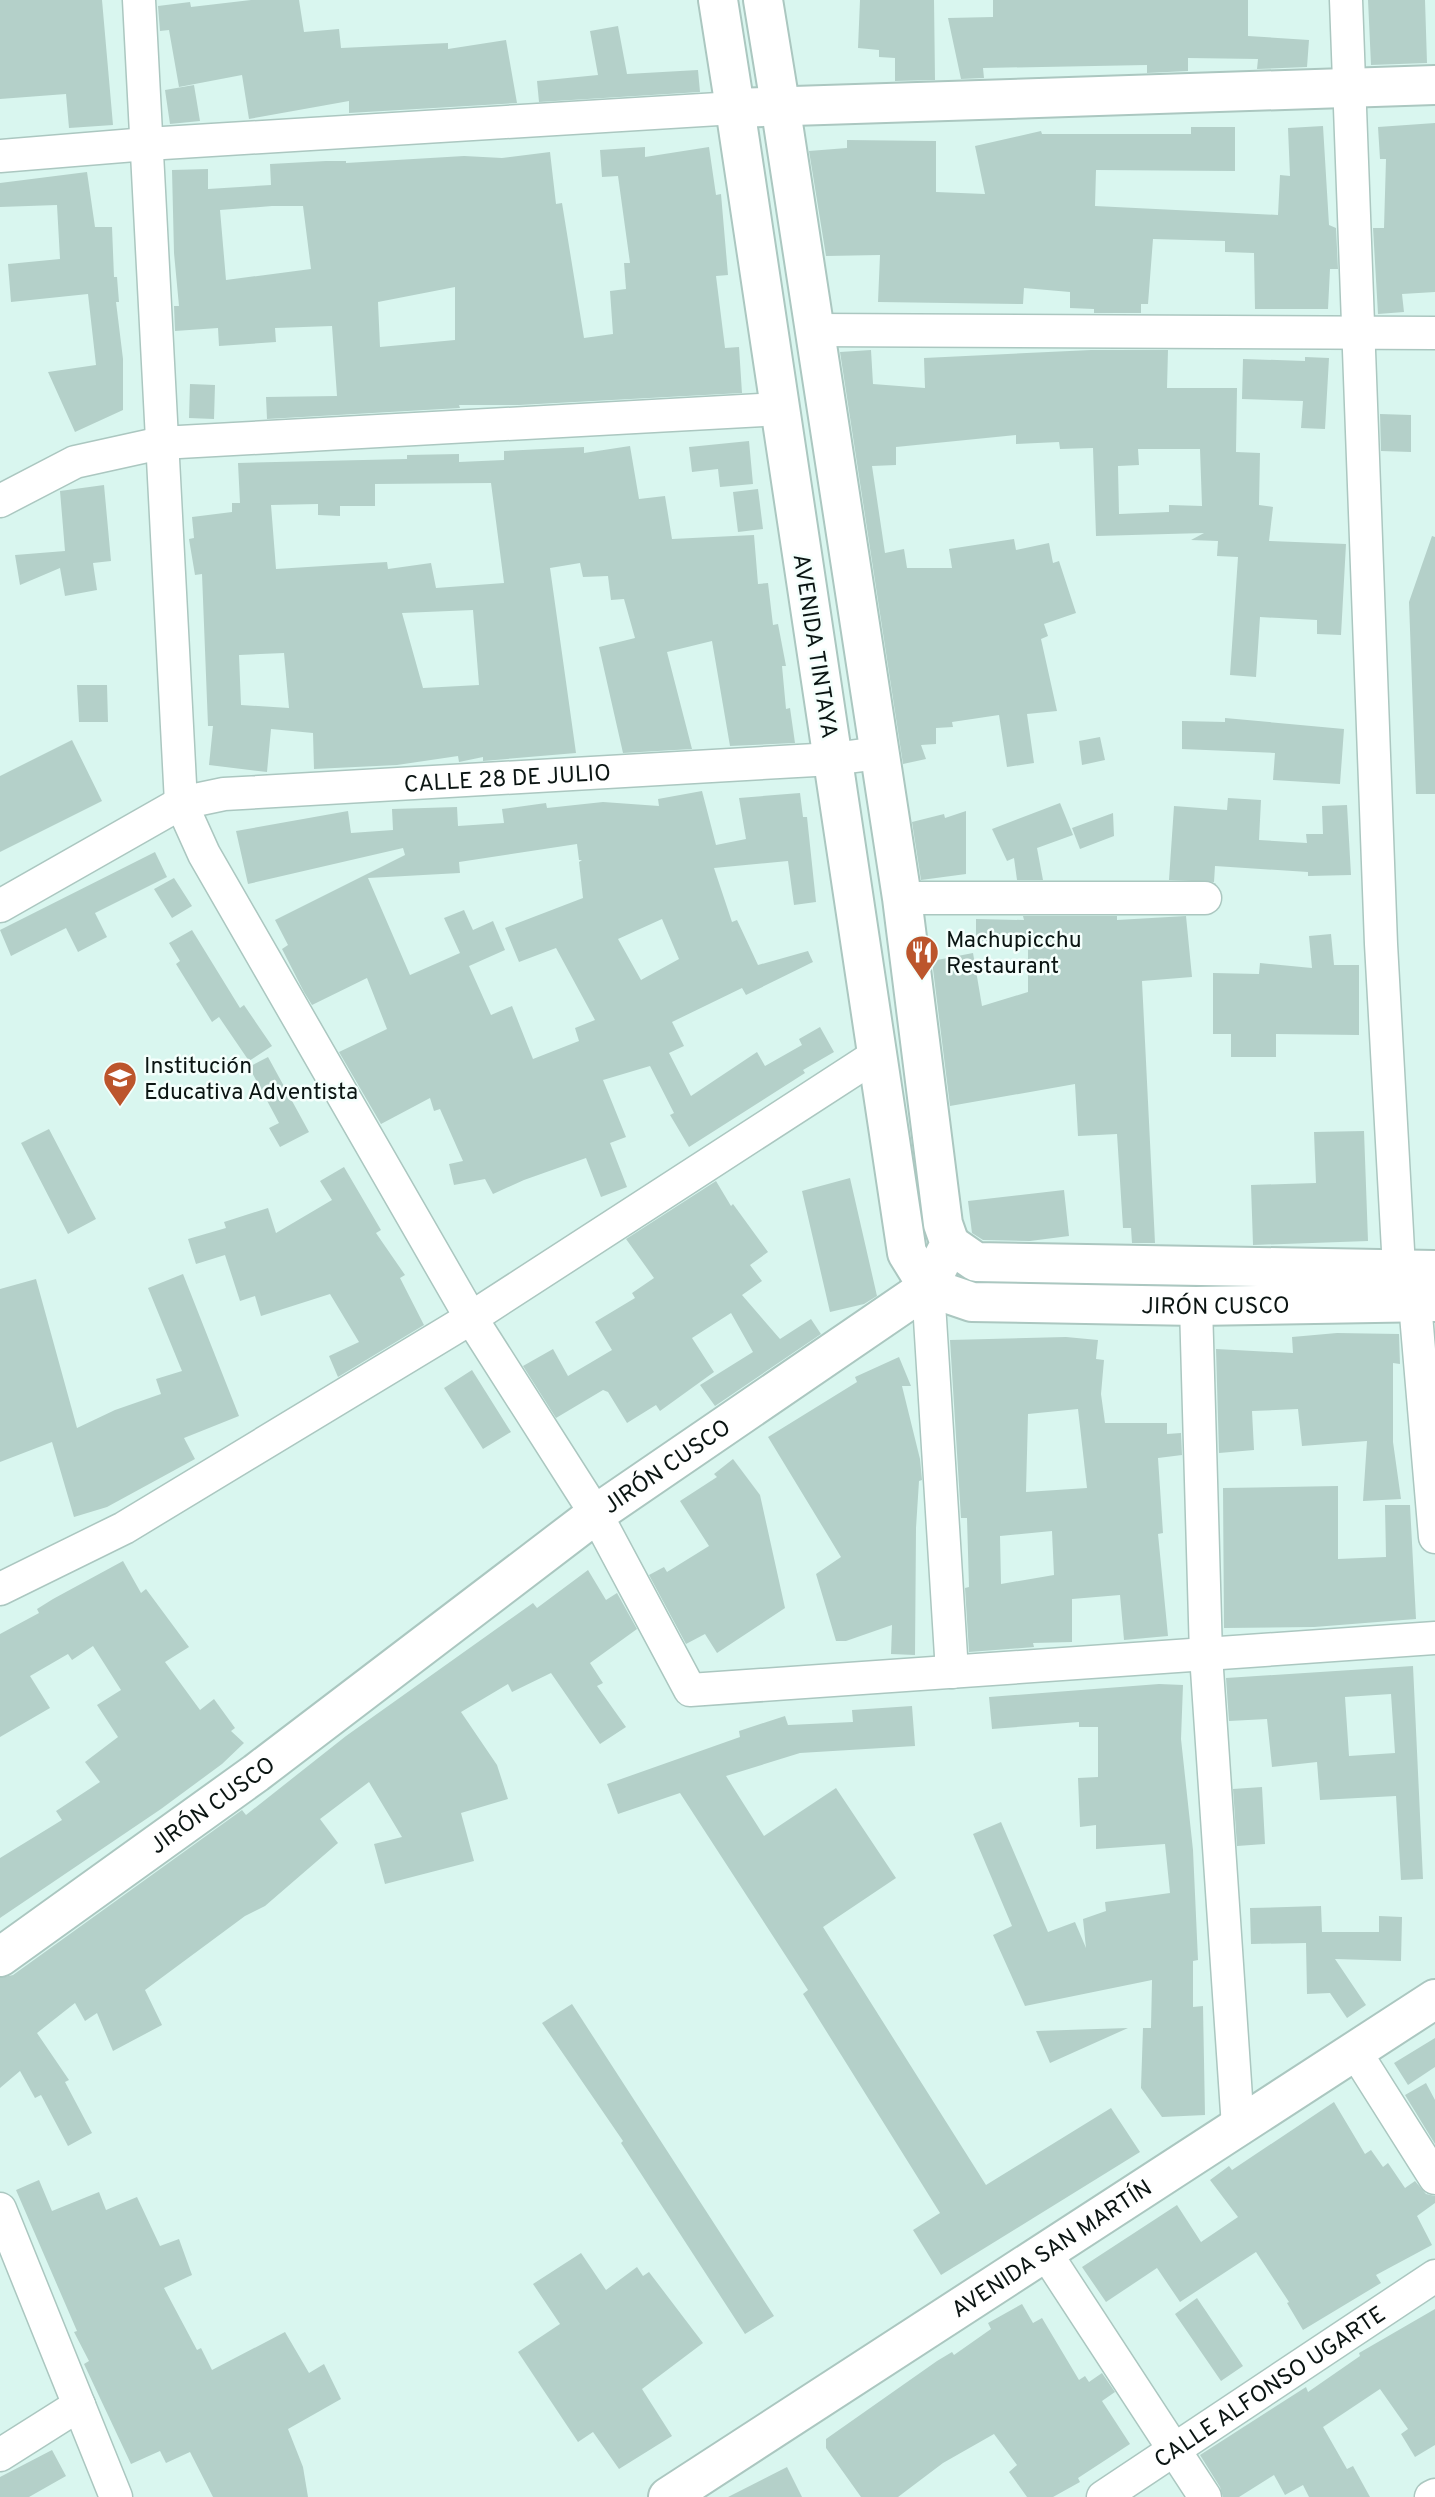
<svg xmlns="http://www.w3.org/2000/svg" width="1435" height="2497" viewBox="0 0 1435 2497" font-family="Overpass,sans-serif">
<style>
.building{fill:#b4d0c9;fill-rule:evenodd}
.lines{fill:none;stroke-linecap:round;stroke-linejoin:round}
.street-casing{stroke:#abc7c0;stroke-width:35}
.secondary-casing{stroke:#abc7c0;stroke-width:42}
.primary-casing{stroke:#abc7c0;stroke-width:42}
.street{stroke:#fff;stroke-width:32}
.secondary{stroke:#fff;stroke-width:38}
.primary{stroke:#fff;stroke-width:38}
.labels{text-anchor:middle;stroke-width:5;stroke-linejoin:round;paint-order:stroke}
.street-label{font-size:23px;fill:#0b1513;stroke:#f4fffc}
.poi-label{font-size:23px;fill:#0b1513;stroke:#f4fffc;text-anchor:start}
</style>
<rect width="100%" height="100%" fill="#d9f6ef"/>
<path class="building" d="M 0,0 L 102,0 L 113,125 L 69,128 L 66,94 L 0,99 Z
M 251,0 L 299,0 L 304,32 L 339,29 L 341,48 L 448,43 L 448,49 L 506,40 L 517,103 L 349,113 L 349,101 L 249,119 L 242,75 L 179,87 L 169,30 L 160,31 L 158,6 L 190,2 L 191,7 Z
M 860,0 L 934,0 L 935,80 L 895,81 L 895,58 L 879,57 L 879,50 L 858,48 Z
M 993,0 L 1248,0 L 1248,36 L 1309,40 L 1307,67 L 1257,69 L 1258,59 L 1188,58 L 1188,71 L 1147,73 L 1147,65 L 983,68 L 984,78 L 961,79 L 948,18 L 993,17 Z
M 1368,0 L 1425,0 L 1427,63 L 1371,65 Z
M 618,26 L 627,74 L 698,70 L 700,92 L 539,102 L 537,81 L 598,75 L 590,31 Z
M 194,85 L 200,121 L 170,124 L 165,90 Z
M 1435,123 L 1435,292 L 1402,294 L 1404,312 L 1378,314 L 1373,228 L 1384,228 L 1386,159 L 1380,159 L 1378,127 Z
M 1323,126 L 1329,225 L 1336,228 L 1338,269 L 1330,269 L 1328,309 L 1255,309 L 1254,253 L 1225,252 L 1225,241 L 1153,239 L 1148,304 L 1141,304 L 1141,313 L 1094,313 L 1094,309 L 1070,308 L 1070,292 L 1024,288 L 1023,304 L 878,302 L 880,255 L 826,256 L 809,151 L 847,148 L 847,140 L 936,141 L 936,192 L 985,194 L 975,146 L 1041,131 L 1042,134 L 1191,134 L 1191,127 L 1235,127 L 1235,171 L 1096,170 L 1095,206 L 1278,215 L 1280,175 L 1290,176 L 1288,128 Z
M 645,147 L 645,157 L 709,147 L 716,195 L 721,194 L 728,275 L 716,276 L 725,348 L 739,347 L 742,393 L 519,405 L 459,405 L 460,408 L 267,419 L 266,397 L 337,396 L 332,326 L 275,328 L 276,342 L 219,346 L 218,328 L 175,331 L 174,306 L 179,306 L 174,253 L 172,170 L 208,169 L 208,189 L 271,185 L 270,164 L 326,161 L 346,161 L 346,163 L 464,156 L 502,158 L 550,152 L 556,204 L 562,203 L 584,338 L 613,334 L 610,291 L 626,289 L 624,263 L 630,263 L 618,176 L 602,177 L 600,150 ZM 272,206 L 303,206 L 311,269 L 226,280 L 220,210 ZM 455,287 L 455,340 L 380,347 L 378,302 Z
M 87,172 L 95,227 L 112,227 L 114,277 L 117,277 L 119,302 L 116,302 L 123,359 L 123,410 L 75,432 L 48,372 L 96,365 L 88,294 L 11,302 L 8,264 L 60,259 L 57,205 L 0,207 L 0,183 Z
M 871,350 L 873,384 L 925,388 L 924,358 L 1091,350 L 1168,350 L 1167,388 L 1237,388 L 1236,452 L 1260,453 L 1259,505 L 1273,507 L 1269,541 L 1346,544 L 1341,635 L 1317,634 L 1317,620 L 1260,617 L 1256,677 L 1230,675 L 1238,557 L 1217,556 L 1218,541 L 1191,540 L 1204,533 L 1096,536 L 1093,448 L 1060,449 L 1059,442 L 1016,444 L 1016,435 L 896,447 L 896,465 L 872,466 L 885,553 L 904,549 L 907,568 L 952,568 L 949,549 L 1014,539 L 1016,550 L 1049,543 L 1053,563 L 1059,561 L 1076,613 L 1044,624 L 1048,636 L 1041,639 L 1057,711 L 1027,714 L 1034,763 L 1007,767 L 999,715 L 952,722 L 953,727 L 936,728 L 936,744 L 921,745 L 926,759 L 903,764 L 840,352 ZM 1138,449 L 1200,449 L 1202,506 L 1169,505 L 1169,512 L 1119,514 L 1118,466 L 1139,465 Z
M 1305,357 L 1329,358 L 1325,429 L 1301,428 L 1303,401 L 1242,399 L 1243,359 L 1305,361 Z
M 190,384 L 215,385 L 214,419 L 189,418 Z
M 1380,414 L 1411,415 L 1411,452 L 1381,451 Z
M 749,441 L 753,484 L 720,487 L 718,469 L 692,472 L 689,447 Z
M 630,446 L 639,499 L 665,496 L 672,539 L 754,535 L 758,584 L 768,583 L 773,625 L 778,624 L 786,666 L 782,666 L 786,709 L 790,708 L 795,743 L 730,746 L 712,641 L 667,652 L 692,749 L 623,753 L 599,647 L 635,638 L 624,599 L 611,600 L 608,576 L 583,577 L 580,563 L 550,568 L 576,753 L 483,761 L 483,757 L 459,762 L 458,756 L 397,765 L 314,769 L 313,733 L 271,729 L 267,772 L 209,765 L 213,726 L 208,726 L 202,574 L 195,575 L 189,539 L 194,538 L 192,517 L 232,512 L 232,503 L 240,503 L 238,463 L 407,459 L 407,455 L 459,454 L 459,462 L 504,460 L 504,451 L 584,447 L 584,453 ZM 491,483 L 504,583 L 436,588 L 431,563 L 388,569 L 387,562 L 276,569 L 271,505 L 318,504 L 318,515 L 340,516 L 340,506 L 375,506 L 375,484 ZM 473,610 L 479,685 L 423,688 L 402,613 ZM 284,653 L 289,708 L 241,705 L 239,655 Z
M 104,485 L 111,561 L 93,563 L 97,590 L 65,596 L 60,568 L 20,585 L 15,555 L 65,551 L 60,491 Z
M 758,489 L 763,529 L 738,532 L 733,492 Z
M 1432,536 L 1435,537 L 1435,794 L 1416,794 L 1409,602 Z
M 77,685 L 107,685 L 108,722 L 79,722 Z
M 1225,718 L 1344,729 L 1340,784 L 1273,780 L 1275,753 L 1182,749 L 1182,721 L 1225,722 Z
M 1100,737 L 1105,760 L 1082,765 L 1079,741 Z
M 72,740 L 102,801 L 0,852 L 0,776 Z
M 702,791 L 716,845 L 746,839 L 739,798 L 800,793 L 803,817 L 807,817 L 816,902 L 794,905 L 788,861 L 714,868 L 732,922 L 737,920 L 758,965 L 808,951 L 813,962 L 746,995 L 742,988 L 672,1022 L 684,1046 L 669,1053 L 691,1096 L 757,1052 L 765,1066 L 802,1045 L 799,1039 L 820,1027 L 834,1052 L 803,1070 L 805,1073 L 689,1147 L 670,1115 L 674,1113 L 650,1066 L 603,1080 L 626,1137 L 610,1143 L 627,1187 L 601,1197 L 586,1158 L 524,1180 L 493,1194 L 485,1179 L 454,1185 L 449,1164 L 463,1161 L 440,1109 L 434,1111 L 430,1098 L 381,1124 L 339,1052 L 387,1029 L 367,978 L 312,1005 L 304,992 L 282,949 L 288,945 L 275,920 L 405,855 L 403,848 L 248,884 L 236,831 L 348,811 L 351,833 L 393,830 L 392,809 L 457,807 L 458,826 L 504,823 L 502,809 L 546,803 L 547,808 L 603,802 L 659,806 L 658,799 ZM 577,844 L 579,860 L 582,860 L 579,862 L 583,898 L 505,928 L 519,962 L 556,948 L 595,1020 L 575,1028 L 579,1041 L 533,1059 L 512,1006 L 491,1015 L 469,966 L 505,950 L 493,921 L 473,930 L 464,910 L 444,918 L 460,953 L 410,975 L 368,878 L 460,873 L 459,862 ZM 662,919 L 679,959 L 641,980 L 618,939 Z
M 1228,798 L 1261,800 L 1259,840 L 1307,843 L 1306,834 L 1323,834 L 1322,806 L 1347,805 L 1351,875 L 1308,876 L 1308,872 L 1215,866 L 1214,882 L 1169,880 L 1174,806 L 1227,810 Z
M 1060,803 L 1073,835 L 1037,848 L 1043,880 L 1017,880 L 1014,858 L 1007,861 L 992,829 Z
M 966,811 L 966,874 L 921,880 L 912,822 L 944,814 L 945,818 Z
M 1113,813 L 1114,836 L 1080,849 L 1072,828 Z
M 155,852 L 167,877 L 95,913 L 107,937 L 78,952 L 66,928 L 11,956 L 0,930 Z
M 174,878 L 192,906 L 172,918 L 154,889 Z
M 1023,916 L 1117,916 L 1117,920 L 1186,916 L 1192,977 L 1142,981 L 1155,1243 L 1132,1243 L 1131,1228 L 1123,1228 L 1117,1134 L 1078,1136 L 1075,1084 L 950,1106 L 932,961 L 973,953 L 982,1006 L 1028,992 L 1028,942 L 976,941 L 976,919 L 1024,920 Z
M 192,930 L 240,1008 L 244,1005 L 272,1046 L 249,1061 L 219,1017 L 212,1022 L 176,964 L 180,961 L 169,943 Z
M 1331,934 L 1334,965 L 1359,965 L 1359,1035 L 1276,1034 L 1276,1057 L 1231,1057 L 1231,1034 L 1213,1034 L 1213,973 L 1259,974 L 1260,963 L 1312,968 L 1309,936 Z
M 268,1057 L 309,1132 L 280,1147 L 269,1128 L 279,1123 L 249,1067 Z
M 49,1129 L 96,1219 L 68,1234 L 21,1143 Z
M 1364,1131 L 1368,1241 L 1253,1245 L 1251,1185 L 1316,1183 L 1314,1132 Z
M 344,1167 L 381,1230 L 376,1233 L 405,1275 L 400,1278 L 424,1325 L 338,1377 L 329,1356 L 359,1342 L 330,1294 L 261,1316 L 255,1296 L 240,1301 L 225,1255 L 196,1264 L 188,1239 L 226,1228 L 224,1222 L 268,1208 L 276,1233 L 332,1200 L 320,1181 Z
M 850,1178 L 877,1296 L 864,1304 L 830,1312 L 802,1191 Z
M 716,1181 L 731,1206 L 733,1204 L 768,1252 L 750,1265 L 762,1281 L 742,1295 L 780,1339 L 811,1319 L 821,1334 L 715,1406 L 700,1385 L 753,1352 L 731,1313 L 692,1338 L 714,1372 L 660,1411 L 656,1405 L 627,1423 L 608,1392 L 603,1390 L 556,1418 L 523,1366 L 553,1349 L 568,1376 L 612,1350 L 595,1322 L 635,1298 L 632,1293 L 654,1278 L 626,1239 Z
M 1064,1190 L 1069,1236 L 1030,1241 L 983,1240 L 972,1233 L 968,1201 Z
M 183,1274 L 239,1416 L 184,1438 L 195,1459 L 107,1507 L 74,1517 L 52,1442 L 0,1462 L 0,1289 L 36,1279 L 77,1428 L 115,1410 L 161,1394 L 156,1379 L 182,1371 L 148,1288 Z
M 1337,1333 L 1399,1334 L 1400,1364 L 1393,1363 L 1393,1442 L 1401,1499 L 1363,1501 L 1367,1441 L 1302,1446 L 1298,1409 L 1252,1411 L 1254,1450 L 1219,1453 L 1216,1349 L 1293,1353 L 1292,1337 Z
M 1066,1337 L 1098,1340 L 1096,1359 L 1104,1360 L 1101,1394 L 1105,1423 L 1167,1423 L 1167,1434 L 1181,1433 L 1182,1455 L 1158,1458 L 1163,1533 L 1158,1534 L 1168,1636 L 1124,1640 L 1120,1595 L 1072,1599 L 1072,1642 L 1033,1643 L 1034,1647 L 969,1652 L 965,1588 L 969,1587 L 967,1518 L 961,1518 L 950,1340 ZM 1078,1409 L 1087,1488 L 1026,1492 L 1028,1414 ZM 1052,1531 L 1054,1575 L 1001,1584 L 1000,1536 Z
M 899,1357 L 911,1386 L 902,1386 L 920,1459 L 922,1480 L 919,1481 L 916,1528 L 915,1655 L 891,1654 L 892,1625 L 846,1641 L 836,1641 L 816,1574 L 841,1557 L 768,1437 L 857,1382 L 855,1377 Z
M 472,1370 L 511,1432 L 483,1449 L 444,1388 Z
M 733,1459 L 760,1495 L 785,1608 L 717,1653 L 705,1634 L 686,1644 L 649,1575 L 664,1567 L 667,1572 L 709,1546 L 680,1501 L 717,1477 L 714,1474 Z
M 1338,1486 L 1338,1559 L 1386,1557 L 1385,1505 L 1410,1505 L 1416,1619 L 1314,1627 L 1224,1628 L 1223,1488 Z
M 123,1561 L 141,1593 L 146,1589 L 189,1647 L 165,1662 L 200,1710 L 214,1699 L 235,1728 L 231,1731 L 244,1743 L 222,1764 L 161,1809 L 0,1918 L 0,1858 L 62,1820 L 56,1811 L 100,1782 L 85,1762 L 118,1737 L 97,1705 L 121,1690 L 93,1646 L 72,1660 L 68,1654 L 30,1676 L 50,1708 L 0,1737 L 0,1634 L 39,1613 L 37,1609 L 53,1599 Z
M 588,1570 L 606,1600 L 617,1593 L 637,1629 L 590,1663 L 603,1683 L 597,1686 L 626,1727 L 600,1744 L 551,1673 L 512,1692 L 508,1684 L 461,1712 L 497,1765 L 508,1799 L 461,1813 L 474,1861 L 385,1884 L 374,1844 L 402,1837 L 369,1782 L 320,1819 L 338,1843 L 265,1906 L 245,1916 L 145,1990 L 162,2025 L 113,2051 L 97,2013 L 85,2021 L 75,2003 L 37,2033 L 69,2080 L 65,2082 L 92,2133 L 68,2146 L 41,2095 L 35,2098 L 20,2071 L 0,2088 L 0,1978 L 13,1975 L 242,1810 L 246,1815 L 346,1736 L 533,1603 L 537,1608 Z
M 1413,1666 L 1423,1879 L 1401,1880 L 1396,1796 L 1320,1800 L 1317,1762 L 1272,1767 L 1267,1719 L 1229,1721 L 1226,1678 ZM 1391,1694 L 1395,1753 L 1349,1756 L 1345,1697 Z
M 1159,1684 L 1183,1685 L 1181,1739 L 1193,1850 L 1198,1960 L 1193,1961 L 1193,2007 L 1203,2006 L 1205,2115 L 1162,2117 L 1141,2088 L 1143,2028 L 1151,2028 L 1152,1980 L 1025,2006 L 993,1935 L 1012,1926 L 973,1834 L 1001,1822 L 1048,1932 L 1075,1922 L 1086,1948 L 1083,1919 L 1106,1911 L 1105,1902 L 1170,1893 L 1165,1844 L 1096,1849 L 1096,1825 L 1080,1827 L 1078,1778 L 1098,1777 L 1098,1727 L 1079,1727 L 1079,1722 L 992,1729 L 989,1697 Z
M 912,1706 L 915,1746 L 800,1753 L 726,1776 L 764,1836 L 836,1788 L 896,1878 L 823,1927 L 986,2185 L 1111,2108 L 1140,2152 L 941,2275 L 913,2230 L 940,2213 L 803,1994 L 808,1990 L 680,1793 L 618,1814 L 607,1784 L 740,1737 L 739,1731 L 785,1716 L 788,1725 L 853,1722 L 852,1710 Z
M 1262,1787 L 1265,1844 L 1237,1846 L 1233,1789 Z
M 1321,1906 L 1322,1932 L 1379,1932 L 1379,1916 L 1402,1917 L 1401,1961 L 1335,1959 L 1366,2005 L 1347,2018 L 1330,1993 L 1307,1994 L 1306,1943 L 1251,1944 L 1250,1908 Z
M 572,2004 L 774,2316 L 745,2334 L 621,2143 L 623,2141 L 542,2023 Z
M 1128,2028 L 1050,2063 L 1036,2031 Z
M 1435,2038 L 1435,2067 L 1408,2085 L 1394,2063 Z
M 1426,2083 L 1435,2100 L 1435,2144 L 1405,2095 Z
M 1334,2102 L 1365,2154 L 1371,2150 L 1383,2167 L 1388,2163 L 1405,2188 L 1415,2181 L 1426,2194 L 1435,2196 L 1435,2203 L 1417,2216 L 1432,2245 L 1376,2275 L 1381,2283 L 1303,2330 L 1287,2303 L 1289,2302 L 1256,2252 L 1180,2302 L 1157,2268 L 1106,2302 L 1082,2267 L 1177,2205 L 1201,2242 L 1238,2217 L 1210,2180 L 1229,2166 L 1232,2170 Z
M 39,2180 L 52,2211 L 99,2192 L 106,2210 L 137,2197 L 160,2246 L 179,2239 L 192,2275 L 164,2288 L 197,2350 L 201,2348 L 212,2370 L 285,2332 L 309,2373 L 324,2364 L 341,2399 L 288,2429 L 303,2467 L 308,2497 L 213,2497 L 190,2452 L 166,2463 L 160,2451 L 131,2464 L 84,2364 L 89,2361 L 74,2332 L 77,2331 L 16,2190 Z
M 581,2253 L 606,2290 L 637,2267 L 643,2276 L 649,2272 L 703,2343 L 642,2389 L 672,2436 L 619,2469 L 593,2432 L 578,2442 L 518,2352 L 560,2324 L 533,2284 Z
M 1197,2298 L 1243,2366 L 1221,2381 L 1175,2314 Z
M 1022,2304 L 1033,2323 L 1042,2318 L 1079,2380 L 1085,2376 L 1089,2382 L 1102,2373 L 1115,2392 L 1102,2401 L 1130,2444 L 1078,2478 L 1080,2482 L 1053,2497 L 1027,2497 L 1009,2472 L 1017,2465 L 994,2434 L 943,2463 L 898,2497 L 861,2497 L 826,2448 L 826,2439 L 937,2361 L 952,2352 L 954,2355 L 991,2329 L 988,2323 Z
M 1435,2309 L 1435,2445 L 1415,2457 L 1401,2434 L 1408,2429 L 1380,2389 L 1323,2427 L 1347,2469 L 1353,2466 L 1370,2497 L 1309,2497 L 1303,2485 L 1285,2495 L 1274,2475 L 1239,2497 L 1223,2497 L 1220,2487 L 1200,2455 L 1306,2387 L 1308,2392 L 1360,2356 L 1359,2353 Z
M 52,2450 L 66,2476 L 29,2497 L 0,2497 L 0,2477 Z
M 787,2467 L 802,2497 L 728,2497 Z"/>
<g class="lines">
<g class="street-casing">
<g id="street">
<path d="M 139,0 L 181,803 L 204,854 L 471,1318 L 596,1514 L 690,1690 L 1435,1638"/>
<path d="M 1346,0 L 1381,944 L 1399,1268"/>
<path d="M 0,156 L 147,144 L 735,108"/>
<path d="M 814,330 L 1435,333"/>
<path d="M 0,501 L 75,462 L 161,443 L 780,409"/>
<path d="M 902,898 L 1205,898"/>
<path id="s1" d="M 0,906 L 181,803 L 224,794 L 833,759 L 879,753"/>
<path d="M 928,1287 L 952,1672"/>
<path d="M 1415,1303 L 1435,1537"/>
<path d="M 1196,1306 L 1206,1655 L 1238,2127"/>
<path d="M 0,1589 L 124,1528 L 471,1318 L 875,1056"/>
<path d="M 1356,2053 L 1435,2178"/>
<path d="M 0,2209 L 116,2497"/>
<path d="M 1045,2252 L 1205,2497"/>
<path d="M 0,2455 L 79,2405"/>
<path id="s2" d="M 1103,2497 L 1435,2276"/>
<path d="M 1431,2497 L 1435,2495"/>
</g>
</g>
<g class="secondary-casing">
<g id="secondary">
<path d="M 718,0 L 735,108"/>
<path d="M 763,0 L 780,104"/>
<path d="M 950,1244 L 976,1262 L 1435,1270"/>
<path id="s3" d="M 928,1287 L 972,1302 L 1196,1306 L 1435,1302"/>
<path id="s4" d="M 668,2497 L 1435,1999"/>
</g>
</g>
<g class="primary-casing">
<g id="primary">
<path d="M 928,1287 L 907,1253 L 735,108 L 1435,85"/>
<path id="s5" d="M 0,1957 L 256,1773 L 596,1514 L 928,1287 L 950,1244 L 943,1224 L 902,898 L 780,104"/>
</g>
</g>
<use href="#street" class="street"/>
<use href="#secondary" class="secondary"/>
<use href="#primary" class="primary"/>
</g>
<defs>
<g id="restaurant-pin" transform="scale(1.75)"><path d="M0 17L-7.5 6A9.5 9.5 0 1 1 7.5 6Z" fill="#bc552c" stroke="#f4fffc"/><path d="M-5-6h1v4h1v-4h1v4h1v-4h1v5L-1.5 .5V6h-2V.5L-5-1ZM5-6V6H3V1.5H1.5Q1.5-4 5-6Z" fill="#fff"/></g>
<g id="school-pin" transform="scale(1.75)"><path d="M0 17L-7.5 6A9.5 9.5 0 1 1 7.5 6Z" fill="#bc552c" stroke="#f4fffc"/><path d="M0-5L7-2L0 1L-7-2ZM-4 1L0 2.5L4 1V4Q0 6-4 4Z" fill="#fff"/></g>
</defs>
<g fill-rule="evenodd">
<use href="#restaurant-pin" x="922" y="952"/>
<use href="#school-pin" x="120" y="1078"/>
</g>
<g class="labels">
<g class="street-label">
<text transform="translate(816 646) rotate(81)" y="8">AVENIDA TINTAYA</text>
<text dy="8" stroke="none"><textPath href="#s1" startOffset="536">CALLE 28 DE JULIO</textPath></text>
<text dy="8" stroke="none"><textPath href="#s3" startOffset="290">JIRÓN CUSCO</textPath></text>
<text dy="8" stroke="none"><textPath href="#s5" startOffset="828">JIRÓN CUSCO</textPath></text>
<text dy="8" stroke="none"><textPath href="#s5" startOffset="261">JIRÓN CUSCO</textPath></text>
<text dy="8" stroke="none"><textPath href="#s4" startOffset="457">AVENIDA SAN MARTÍN</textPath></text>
<text dy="8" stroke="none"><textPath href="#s2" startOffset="200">CALLE ALFONSO UGARTE</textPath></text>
</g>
<g class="poi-label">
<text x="946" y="947">Machupicchu<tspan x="946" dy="26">Restaurant</tspan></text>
<text x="144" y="1073">Institución<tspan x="144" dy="26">Educativa Adventista</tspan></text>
</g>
</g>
</svg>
